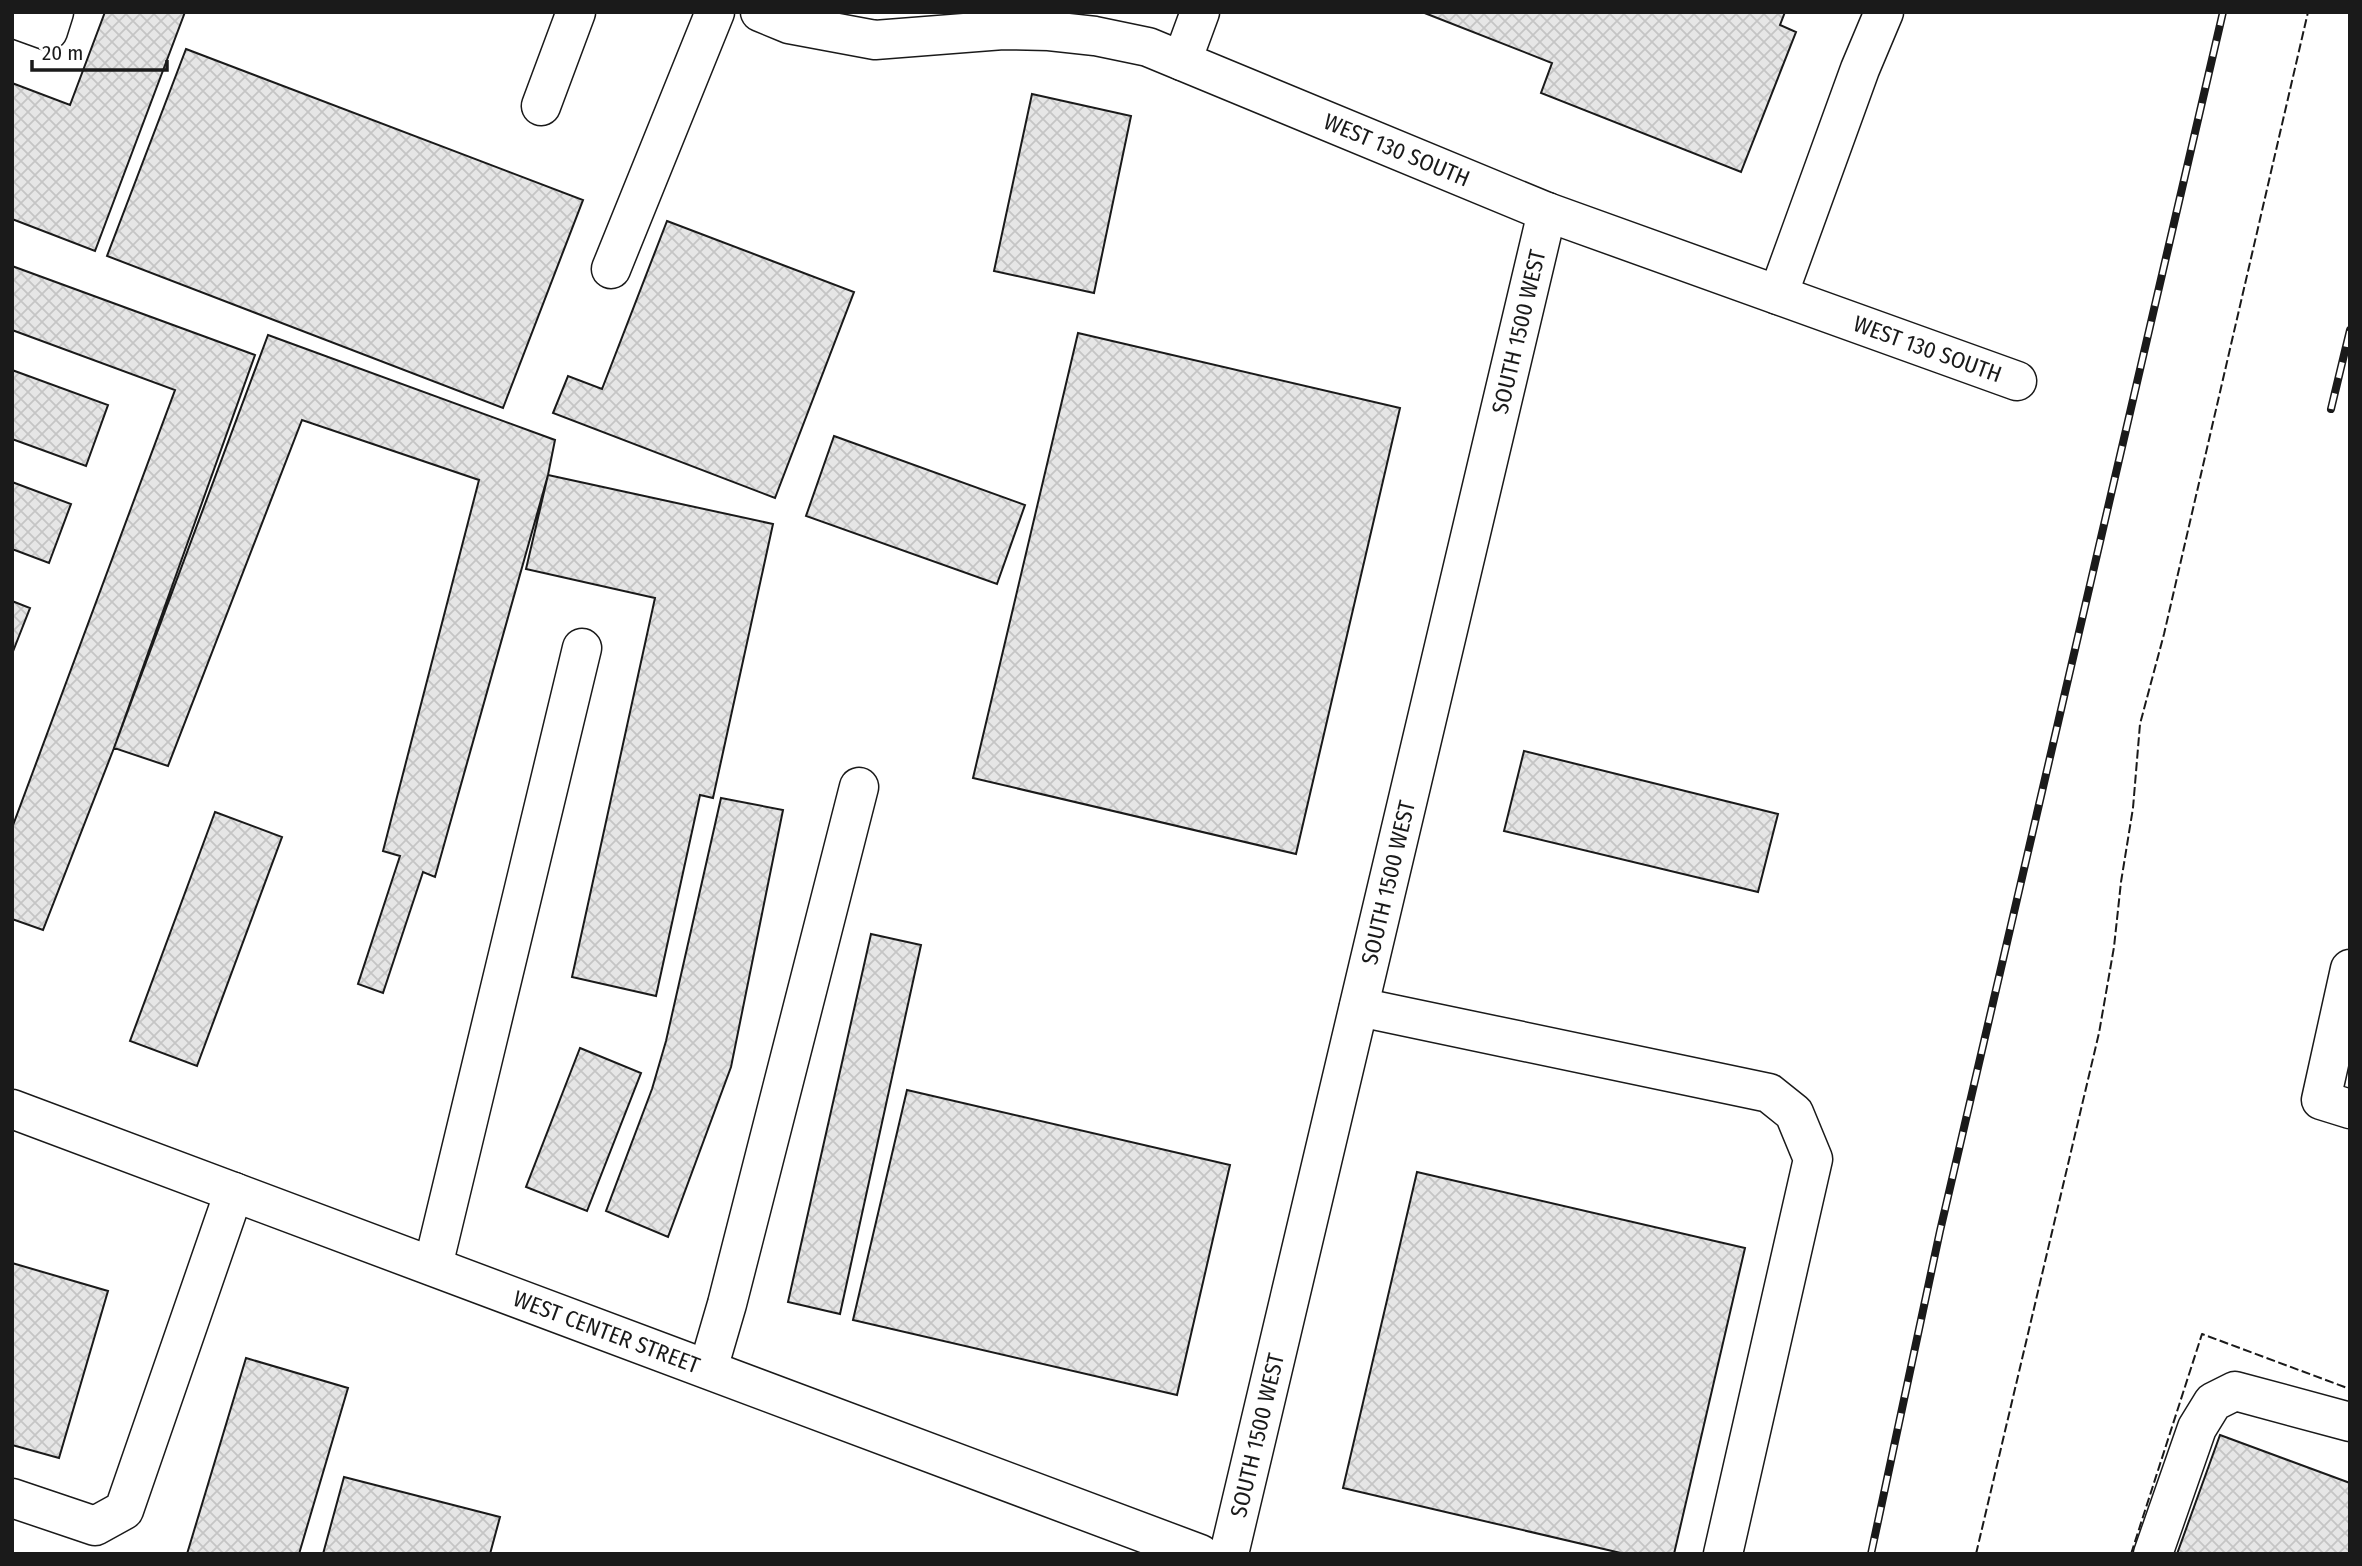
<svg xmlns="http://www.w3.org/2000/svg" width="2362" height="1566" viewBox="0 0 2362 1566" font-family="'Fira Sans Condensed',sans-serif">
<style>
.building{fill:url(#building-cross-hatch);stroke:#1a1a1a;stroke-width:2}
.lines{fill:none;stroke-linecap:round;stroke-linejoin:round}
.minor-casing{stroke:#1a1a1a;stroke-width:41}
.major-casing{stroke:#1a1a1a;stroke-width:41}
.minor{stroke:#fff;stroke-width:38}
.major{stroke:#fff;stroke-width:38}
.rail-casing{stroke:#1a1a1a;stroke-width:8}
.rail{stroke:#fff;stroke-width:5;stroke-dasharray:16;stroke-linecap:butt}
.fence{stroke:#1a1a1a;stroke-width:2;stroke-dasharray:9 3.5;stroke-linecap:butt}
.labels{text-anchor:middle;stroke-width:5;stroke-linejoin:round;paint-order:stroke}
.street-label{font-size:23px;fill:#1a1a1a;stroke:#fff}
</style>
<defs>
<pattern id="building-cross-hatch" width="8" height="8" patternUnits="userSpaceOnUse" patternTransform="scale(1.75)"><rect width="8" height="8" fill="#e6e6e6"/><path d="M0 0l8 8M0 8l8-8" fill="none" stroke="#c5c5c5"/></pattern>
</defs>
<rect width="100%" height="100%" fill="#fff"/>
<path class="building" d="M 105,12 L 185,12 L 95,251 L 12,219 L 12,83 L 70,105 Z
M 1422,12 L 1785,12 L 1780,25 L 1796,32 L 1741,172 L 1541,93 L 1552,63 Z
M 186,49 L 583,200 L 503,408 L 107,256 Z
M 1032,94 L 1131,116 L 1094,293 L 994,271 Z
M 667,221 L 854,292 L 775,498 L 553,413 L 568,376 L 602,389 Z
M 12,266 L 255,355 L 114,748 L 43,930 L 12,919 L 12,828 L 175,390 L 12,330 Z
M 1078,333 L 1400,408 L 1296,854 L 973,778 Z
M 268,335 L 555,440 L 548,475 L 435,877 L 423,872 L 383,993 L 358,984 L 400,856 L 383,851 L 479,480 L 302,420 L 168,766 L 114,748 Z
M 12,370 L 108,405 L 86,466 L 12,439 Z
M 834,436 L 1025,505 L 997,584 L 806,516 Z
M 548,475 L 773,524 L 713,798 L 700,795 L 656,996 L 572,977 L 655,598 L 526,569 Z
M 12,482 L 71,504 L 49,563 L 12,549 Z
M 12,601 L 30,608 L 12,654 Z
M 1524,751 L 1778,814 L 1758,892 L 1504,831 Z
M 721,798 L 783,810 L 731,1067 L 668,1237 L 606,1211 L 652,1089 L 666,1041 Z
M 215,812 L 282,837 L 197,1066 L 130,1041 Z
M 871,934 L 921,945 L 840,1314 L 788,1302 Z
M 580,1048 L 641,1073 L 587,1211 L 526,1187 Z
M 907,1090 L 1230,1165 L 1177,1395 L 853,1320 Z
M 1417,1172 L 1745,1248 L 1674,1554 L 1625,1554 L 1343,1488 Z
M 12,1263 L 108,1291 L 59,1458 L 12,1445 Z
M 246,1358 L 348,1388 L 299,1554 L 187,1554 Z
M 2220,1435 L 2350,1483 L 2350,1554 L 2177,1554 Z
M 344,1477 L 500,1517 L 490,1554 L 323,1554 Z"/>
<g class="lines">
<g class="minor-casing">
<g id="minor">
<path id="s1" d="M 760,12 L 789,24 L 875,40 L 1003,30 L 1049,31 L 1095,36 L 1148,47 L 1547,212 L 2017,381"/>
<path d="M 12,18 L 48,31 L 54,12"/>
<path d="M 1182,61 L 1200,12"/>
<path d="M 541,106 L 576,12"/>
<path d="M 611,269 L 715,12"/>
<path d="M 1778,295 L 1860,69 L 1884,12"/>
<path d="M 2350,969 L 2321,1100 L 2350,1109"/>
<path d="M 1359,1007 L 1769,1093 L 1794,1113 L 1813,1159 L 1723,1554"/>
<path d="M 433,1266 L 582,648"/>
<path d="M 708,1369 L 727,1304 L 859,787"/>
<path d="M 12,1498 L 95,1526 L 124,1510 L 234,1192"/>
<path id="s2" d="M 1229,1554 L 1547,212"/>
<path d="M 2153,1554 L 2197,1428 L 2213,1402 L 2235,1391 L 2350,1422"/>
</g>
</g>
<g class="major-casing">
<g id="major">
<path id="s3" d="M 12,1109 L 1200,1554"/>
</g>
</g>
<use href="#minor" class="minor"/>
<use href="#major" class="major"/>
<g class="rail-casing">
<path id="rail" d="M 2331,409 L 2350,330
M 1871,1554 L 1940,1231 L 2223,12"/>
</g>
<use href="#rail" class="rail"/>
<path class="fence" d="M 1976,1554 L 2099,1033 L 2114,947 L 2121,882 L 2133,808 L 2140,724 L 2164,634 L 2308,12
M 2131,1554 L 2202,1334 L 2350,1389"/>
</g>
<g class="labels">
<g class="street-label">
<text dy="8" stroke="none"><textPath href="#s1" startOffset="663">WEST 130 SOUTH</textPath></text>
<text dy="8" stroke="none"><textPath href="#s2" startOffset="1256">SOUTH 1500 WEST</textPath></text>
<text dy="8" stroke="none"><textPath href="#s1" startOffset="1230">WEST 130 SOUTH</textPath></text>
<text dy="8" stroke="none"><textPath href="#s2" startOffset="690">SOUTH 1500 WEST</textPath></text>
<text dy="8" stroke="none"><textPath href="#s3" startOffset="635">WEST CENTER STREET</textPath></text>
<text dy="8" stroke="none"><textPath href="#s2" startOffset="122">SOUTH 1500 WEST</textPath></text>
</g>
</g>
<rect width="2362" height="1566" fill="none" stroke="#1a1a1a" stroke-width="28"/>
<path d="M32 60v10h135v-10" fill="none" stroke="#1a1a1a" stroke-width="3.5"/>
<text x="42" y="60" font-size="21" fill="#1a1a1a" stroke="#ffffff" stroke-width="5" paint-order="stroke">20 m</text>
</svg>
